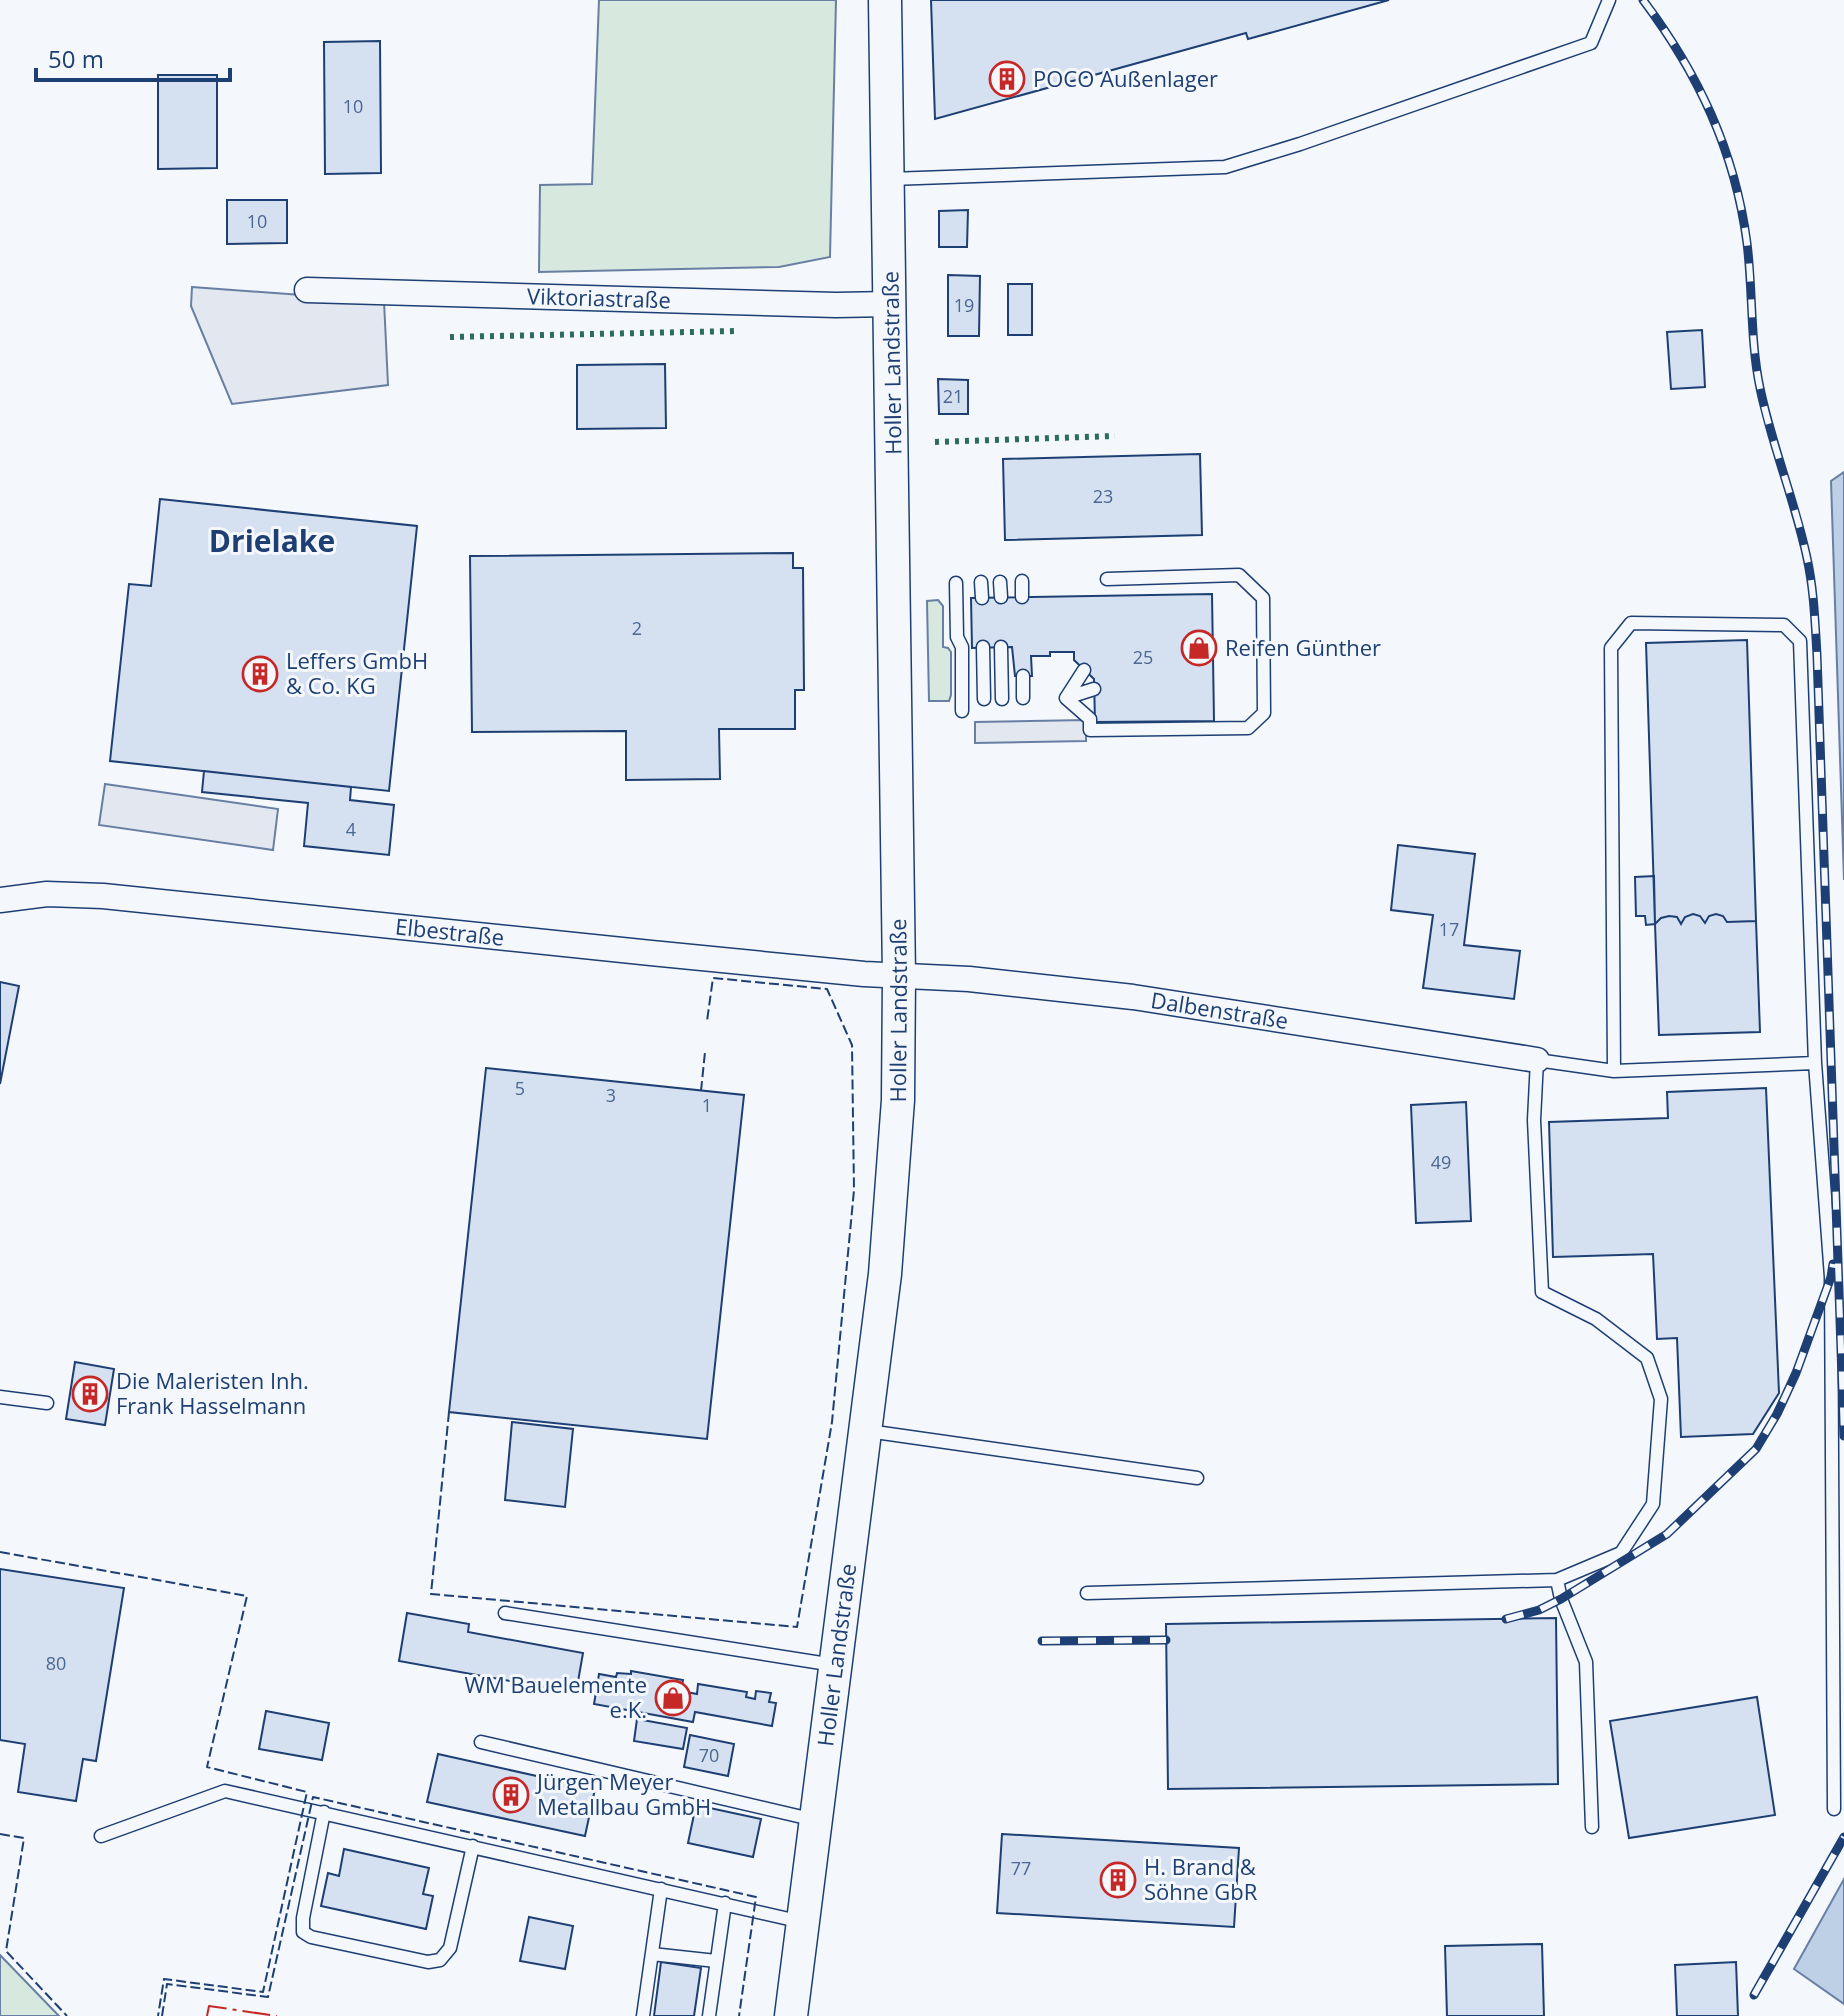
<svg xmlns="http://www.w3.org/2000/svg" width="1844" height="2016" viewBox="0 0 1844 2016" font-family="'Open Sans',sans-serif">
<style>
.green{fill:#d7e8df;stroke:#687fa3;stroke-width:2}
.parking{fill:#e3e8f0;stroke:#687fa3;stroke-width:2}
.water{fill:#bed0e5;stroke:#687fa3;stroke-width:2}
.building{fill:#d5e0f0;stroke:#1d3f73;stroke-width:2}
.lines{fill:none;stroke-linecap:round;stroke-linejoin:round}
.lane-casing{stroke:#1d3f73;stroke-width:15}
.street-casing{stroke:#1d3f73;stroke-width:27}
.secondary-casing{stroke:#1d3f73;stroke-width:35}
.lane{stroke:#f4f7fb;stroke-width:12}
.street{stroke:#f4f7fb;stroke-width:24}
.secondary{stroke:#f4f7fb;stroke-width:32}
.rail-casing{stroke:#1d3f73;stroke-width:9}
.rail{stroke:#f4f7fb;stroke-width:6;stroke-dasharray:18;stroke-linecap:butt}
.hedge{stroke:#2c6c60;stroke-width:6;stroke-dasharray:4 6;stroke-linecap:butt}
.fence{stroke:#1d3f73;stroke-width:2;stroke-dasharray:10 4;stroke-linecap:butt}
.power{stroke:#c62828;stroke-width:2;stroke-dasharray:28 6 4 6;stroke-linecap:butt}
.labels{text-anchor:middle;stroke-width:6;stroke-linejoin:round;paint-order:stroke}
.number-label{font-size:18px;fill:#4b6792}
.poi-label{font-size:22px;fill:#1d3f73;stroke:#f4f7fb;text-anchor:start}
.street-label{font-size:22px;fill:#1d3f73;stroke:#f4f7fb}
.district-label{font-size:30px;font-weight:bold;fill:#1d3f73;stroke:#f4f7fb}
</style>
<rect width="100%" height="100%" fill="#f4f7fb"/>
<path class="green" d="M 599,0 L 836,0 L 830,257 L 779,267 L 539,272 L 540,185 L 592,184 Z
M 938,600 L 943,606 L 943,647 L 948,648 L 951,652 L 951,695 L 949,701 L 929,701 L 927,601 Z
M 0,1955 L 59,2016 L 0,2016 Z"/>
<path class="parking" d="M 192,287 L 384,301 L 388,385 L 232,404 L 191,306 Z
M 1086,720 L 1086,741 L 975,743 L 975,722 Z
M 105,784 L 278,809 L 273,850 L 99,825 Z"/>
<path class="water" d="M 1844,472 L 1844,880 L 1831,481 Z
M 1844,1879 L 1844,2004 L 1794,1969 Z"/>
<path class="building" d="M 931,0 L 1389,0 L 1248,39 L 1246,33 L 935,119 Z
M 380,41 L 381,173 L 325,174 L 324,42 Z
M 158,75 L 217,75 L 217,168 L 158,169 Z
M 227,200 L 287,200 L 287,243 L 227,244 Z
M 968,210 L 967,247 L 939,247 L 939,211 Z
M 948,275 L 980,276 L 979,336 L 948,336 Z
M 1008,284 L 1032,284 L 1032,335 L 1008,335 Z
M 1702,330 L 1705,387 L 1671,389 L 1667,332 Z
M 665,364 L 666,428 L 577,429 L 577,365 Z
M 938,379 L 968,380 L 968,414 L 939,414 Z
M 1200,454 L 1202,535 L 1005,540 L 1003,459 Z
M 160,499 L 417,526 L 389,791 L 110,761 L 129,584 L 151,586 Z
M 793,553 L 793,568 L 803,568 L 804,690 L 795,690 L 795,729 L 719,729 L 720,779 L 626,780 L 626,731 L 472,732 L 470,556 Z
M 1212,594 L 1214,721 L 1095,722 L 1094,679 L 1074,660 L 1074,652 L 1050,652 L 1050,656 L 1031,656 L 1032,676 L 1015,676 L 1012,647 L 972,648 L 971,598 Z
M 1747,640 L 1756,921 L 1727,922 L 1723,916 L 1716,914 L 1709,916 L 1705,923 L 1700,916 L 1693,914 L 1685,917 L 1681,924 L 1677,917 L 1669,916 L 1661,918 L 1655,924 L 1646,643 Z
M 204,771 L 351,787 L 350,800 L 394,805 L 389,855 L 304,846 L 308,803 L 202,792 Z
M 1398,845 L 1475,854 L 1464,945 L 1520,951 L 1514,999 L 1423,988 L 1433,915 L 1391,910 Z
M 1654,876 L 1655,924 L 1646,925 L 1645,916 L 1636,916 L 1635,877 Z
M 1693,914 L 1700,916 L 1705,923 L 1709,916 L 1716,914 L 1723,916 L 1727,922 L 1756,921 L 1760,1032 L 1659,1035 L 1655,924 L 1661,918 L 1669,916 L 1677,917 L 1681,924 L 1685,917 Z
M 0,982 L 19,986 L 0,1084 Z
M 486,1068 L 744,1095 L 707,1439 L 449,1412 Z
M 1766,1088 L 1779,1393 L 1753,1434 L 1681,1437 L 1677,1338 L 1657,1339 L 1653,1254 L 1553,1257 L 1549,1122 L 1668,1118 L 1667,1092 Z
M 1466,1102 L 1471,1221 L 1416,1223 L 1411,1105 Z
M 75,1362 L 114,1369 L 105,1425 L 66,1419 Z
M 512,1422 L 573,1429 L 565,1507 L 505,1500 Z
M 0,1569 L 124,1588 L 96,1761 L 83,1759 L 76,1801 L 18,1792 L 25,1744 L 0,1740 Z
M 407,1613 L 469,1624 L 468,1632 L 583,1653 L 576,1693 L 399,1661 Z
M 1556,1618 L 1558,1784 L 1168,1789 L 1166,1624 Z
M 631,1671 L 683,1680 L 681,1691 L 697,1694 L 698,1684 L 747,1692 L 746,1697 L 755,1699 L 756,1691 L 771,1693 L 769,1702 L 776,1703 L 772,1726 L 695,1712 L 693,1722 L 594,1704 L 599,1674 L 616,1677 L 617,1673 L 631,1674 Z
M 1757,1697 L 1775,1815 L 1629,1838 L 1610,1721 Z
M 266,1711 L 329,1723 L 322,1760 L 259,1749 Z
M 637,1719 L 687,1728 L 683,1749 L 634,1741 Z
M 690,1735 L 734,1744 L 728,1776 L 684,1767 Z
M 438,1754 L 595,1789 L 585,1836 L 427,1802 Z
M 696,1805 L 761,1819 L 753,1857 L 688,1843 Z
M 1002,1834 L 1239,1848 L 1234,1927 L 997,1913 Z
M 344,1849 L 429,1868 L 423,1894 L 433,1896 L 426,1929 L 321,1906 L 328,1873 L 339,1876 Z
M 529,1917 L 573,1926 L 565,1969 L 520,1961 Z
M 1542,1944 L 1544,2016 L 1447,2016 L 1445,1946 Z
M 661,1962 L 701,1968 L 694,2016 L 654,2016 Z
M 1736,1962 L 1738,2016 L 1677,2016 L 1675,1965 Z"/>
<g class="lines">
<g class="lane-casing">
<path id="lane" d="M 890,179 L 1225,167 L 1300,144 L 1591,43 L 1609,0
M 1022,581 L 1022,597
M 981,582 L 982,598
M 1000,582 L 1001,597
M 956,583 L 957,637 L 962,647 L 962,711
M 983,647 L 984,699
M 1001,647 L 1002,699
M 1023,676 L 1023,698
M 1066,698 L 1090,719 L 1090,730 L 1248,728 L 1264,713 L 1263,598 L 1239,575 L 1107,579
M 1066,698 L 1084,670
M 1066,698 L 1094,689
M 1614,1071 L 1611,648 L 1631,623 L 1784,625 L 1800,641 L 1815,1063 L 1831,1277 L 1834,1809
M 0,1397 L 47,1403
M 868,1431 L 1197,1478
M 1557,1580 L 1561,1599 L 1586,1662 L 1592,1827
M 1087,1593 L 1557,1580 L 1621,1553 L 1653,1504 L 1661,1399 L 1647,1358 L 1596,1319 L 1542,1292 L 1534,1120 L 1537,1060 L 1614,1071 L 1815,1063
M 505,1613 L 834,1665
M 481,1742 L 815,1820
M 324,1812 L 303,1918 L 303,1932 L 311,1937 L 428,1962 L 440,1960 L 450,1948 L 473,1846
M 101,1836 L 225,1791 L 802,1922
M 652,1954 L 716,1961
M 643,2016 L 661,1889
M 709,2016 L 725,1903"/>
</g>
<g class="street-casing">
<g id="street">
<path id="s1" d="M 307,290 L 836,305 L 891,304"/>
<path id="s2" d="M 0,900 L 47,894 L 103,896 L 651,953 L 864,974 L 969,979 L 1133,997 L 1537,1060"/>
</g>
</g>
<g class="secondary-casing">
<g id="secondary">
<path id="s3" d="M 791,2016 L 885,1274 L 898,1100 L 899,976 L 885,0"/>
</g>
</g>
<use href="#lane" class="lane"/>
<use href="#street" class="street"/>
<use href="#secondary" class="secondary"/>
<g class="rail-casing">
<path id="rail" d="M 1643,0 C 1698,73 1735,151 1747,243 C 1753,291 1750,340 1760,388 C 1772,446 1795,501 1807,558 C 1814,590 1815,622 1817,655 L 1844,1436
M 1506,1619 L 1539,1610 L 1561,1599 L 1667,1534 L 1756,1449 L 1777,1414 L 1796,1373 L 1831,1277 L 1833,1264
M 1042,1641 L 1166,1640
M 1754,1995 L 1844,1837"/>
</g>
<use href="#rail" class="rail"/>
<path class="hedge" d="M 450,337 L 736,331
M 935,442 L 1115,436"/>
<path class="fence" d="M 701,1091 L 705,1052
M 449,1412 L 431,1594 L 797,1627 L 832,1422 L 854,1190 L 852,1045 L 827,989 L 713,978 L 707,1021
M 0,1552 L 247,1596 L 207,1767 L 307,1792 L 263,1992 L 164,1979 L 158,2016
M 0,1834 L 24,1838 L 6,1951 L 67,2016
M 162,2016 L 167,1984 L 268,1997 L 313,1797 L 756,1897 L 739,2016"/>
<path class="power" d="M 207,2016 L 209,2006 L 277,2016"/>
</g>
<defs>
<g id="building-ring" transform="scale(1.8)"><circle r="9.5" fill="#f4f7fb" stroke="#c62828" stroke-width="1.5"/><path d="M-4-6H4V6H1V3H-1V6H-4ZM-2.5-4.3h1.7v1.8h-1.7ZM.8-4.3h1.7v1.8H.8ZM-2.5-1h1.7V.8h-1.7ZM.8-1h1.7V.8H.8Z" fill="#c62828"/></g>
<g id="shop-ring" transform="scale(1.8)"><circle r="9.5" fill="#f4f7fb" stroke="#c62828" stroke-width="1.5"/><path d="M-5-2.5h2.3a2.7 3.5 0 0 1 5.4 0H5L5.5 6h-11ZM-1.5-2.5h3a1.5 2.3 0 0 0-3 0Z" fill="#c62828"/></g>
</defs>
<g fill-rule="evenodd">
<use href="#building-ring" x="1007" y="79"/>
<use href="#shop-ring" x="1199" y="648"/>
<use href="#building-ring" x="260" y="674"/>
<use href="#building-ring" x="90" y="1394"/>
<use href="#shop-ring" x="673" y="1698"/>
<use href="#building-ring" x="511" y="1795"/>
<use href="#building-ring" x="1118" y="1880"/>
</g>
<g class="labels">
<g class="number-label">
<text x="353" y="113">10</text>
<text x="257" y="228">10</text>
<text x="964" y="312">19</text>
<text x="953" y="403">21</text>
<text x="1103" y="503">23</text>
<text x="637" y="635">2</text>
<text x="1143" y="664">25</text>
<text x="351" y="836">4</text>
<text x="1449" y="936">17</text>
<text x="520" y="1095">5</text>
<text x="611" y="1102">3</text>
<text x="707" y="1112">1</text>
<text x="1441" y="1169">49</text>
<text x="56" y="1670">80</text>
<text x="709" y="1762">70</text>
<text x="1021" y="1875">77</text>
</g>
<g class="poi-label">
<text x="1033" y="87">POCO Außenlager</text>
<text x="1225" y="656">Reifen Günther</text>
<text x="286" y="669">Leffers GmbH<tspan x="286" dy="25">&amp; Co. KG</tspan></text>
<text x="116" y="1389">Die Maleristen Inh.<tspan x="116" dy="25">Frank Hasselmann</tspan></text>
<text x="647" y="1693" text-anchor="end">WM Bauelemente<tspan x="647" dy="25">e.K.</tspan></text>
<text x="537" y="1790">Jürgen Meyer<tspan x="537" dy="25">Metallbau GmbH</tspan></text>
<text x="1144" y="1875">H. Brand &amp;<tspan x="1144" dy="25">Söhne GbR</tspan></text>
</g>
<g class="street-label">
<text dy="8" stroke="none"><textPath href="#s1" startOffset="292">Viktoriastraße</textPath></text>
<text transform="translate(892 363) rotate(-91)" y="8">Holler Landstraße</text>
<text dy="8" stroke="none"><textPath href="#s2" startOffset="452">Elbestraße</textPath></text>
<text dy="8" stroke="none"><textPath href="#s3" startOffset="1012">Holler Landstraße</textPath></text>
<text dy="8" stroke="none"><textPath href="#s2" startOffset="1226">Dalbenstraße</textPath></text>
<text dy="8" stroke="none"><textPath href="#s3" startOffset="364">Holler Landstraße</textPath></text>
</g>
<g class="district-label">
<text x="272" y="552">Drielake</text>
</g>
</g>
<path d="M36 68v12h194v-12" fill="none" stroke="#1d3f73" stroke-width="4"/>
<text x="48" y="68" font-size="24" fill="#1d3f73" stroke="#f4f7fb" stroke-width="6" paint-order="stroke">50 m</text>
</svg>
